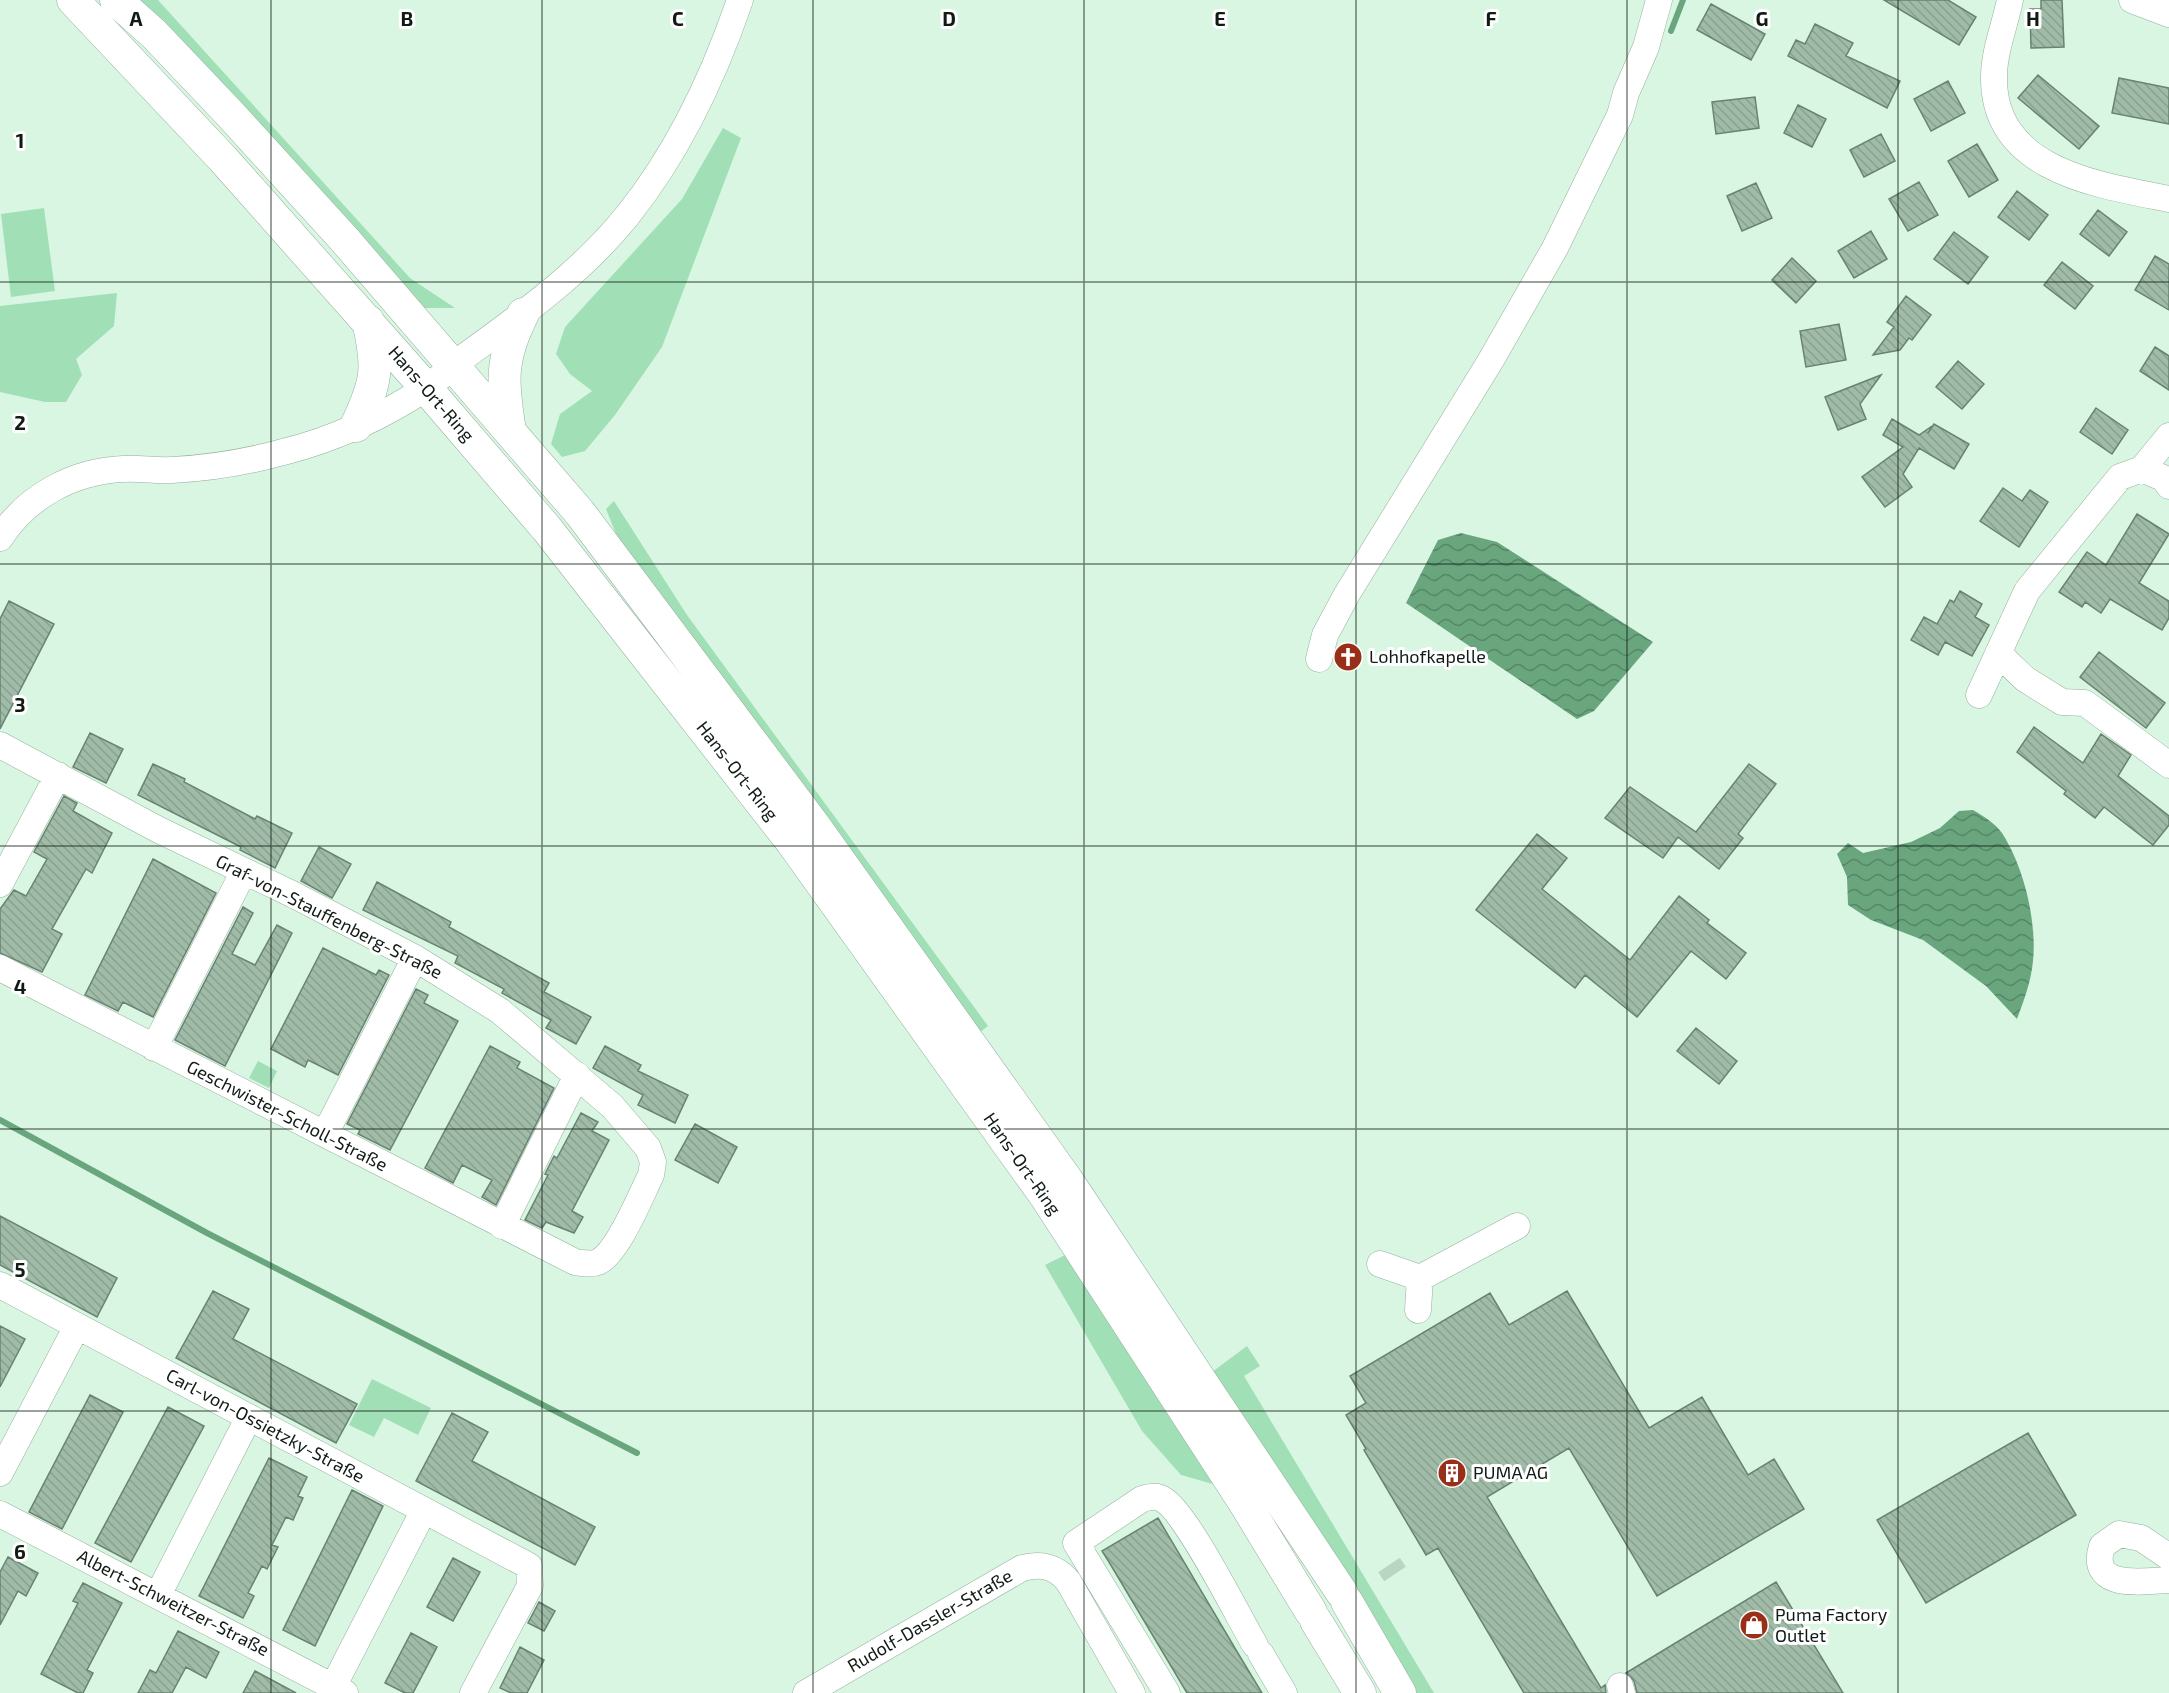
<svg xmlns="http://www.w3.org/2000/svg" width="2169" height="1693" viewBox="0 0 2169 1693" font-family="'Exo 2',sans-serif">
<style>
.green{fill:#a1e0b6}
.water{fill:url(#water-waves)}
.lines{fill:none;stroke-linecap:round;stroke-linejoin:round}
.stream{stroke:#69a67e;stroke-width:6}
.building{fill:url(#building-back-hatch);stroke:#688371;stroke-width:1.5}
.minor-tunnel{stroke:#bbd5c3;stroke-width:26;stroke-dasharray:26 13;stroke-linecap:butt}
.minor-casing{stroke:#95b19d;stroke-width:27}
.major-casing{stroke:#95b19d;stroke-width:33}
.minor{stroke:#fff;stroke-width:26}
.major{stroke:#fff;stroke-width:32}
.grid{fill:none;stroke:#101b14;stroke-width:1.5;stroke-opacity:0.55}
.labels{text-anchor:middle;stroke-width:6;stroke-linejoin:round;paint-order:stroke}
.street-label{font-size:18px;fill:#101b14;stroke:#fff}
.poi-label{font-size:18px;fill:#101b14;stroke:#fff;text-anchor:start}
.grid-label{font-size:20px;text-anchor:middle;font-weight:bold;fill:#101b14;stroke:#fff;stroke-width:6;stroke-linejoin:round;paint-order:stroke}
</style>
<defs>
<pattern id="water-waves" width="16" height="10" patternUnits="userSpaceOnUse" patternTransform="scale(1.5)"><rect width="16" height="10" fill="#69a67e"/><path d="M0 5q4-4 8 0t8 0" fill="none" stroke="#558666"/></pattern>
<pattern id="building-back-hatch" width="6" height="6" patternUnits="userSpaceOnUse" patternTransform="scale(1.5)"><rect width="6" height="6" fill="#a0bca8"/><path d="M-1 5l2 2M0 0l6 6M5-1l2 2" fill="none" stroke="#89a190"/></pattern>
</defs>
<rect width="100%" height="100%" fill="#d9f6e2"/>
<path class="green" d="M 130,0 L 158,0 L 410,278 L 455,308 L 419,308 Z
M 723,128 L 741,138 L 662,347 L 615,415 L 585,451 L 562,457 L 551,444 L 560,414 L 592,391 L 570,374 L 556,354 L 565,327 L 682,199 Z
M 44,208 L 55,291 L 11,297 L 1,214 Z
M 117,293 L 114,326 L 76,359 L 82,375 L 66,402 L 45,402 L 0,392 L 0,306 Z
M 614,501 L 687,615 L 988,1026 L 979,1033 L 620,544 L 606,509 Z
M 258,1061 L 277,1071 L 269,1088 L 249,1078 Z
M 1069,1253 L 1220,1486 L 1181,1475 L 1142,1431 L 1045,1265 Z
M 1247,1346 L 1260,1366 L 1244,1376 L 1434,1693 L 1412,1693 L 1208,1375 Z
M 372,1379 L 431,1408 L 418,1435 L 384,1418 L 374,1437 L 349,1425 Z"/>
<path class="water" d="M 1461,533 L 1497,542 L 1653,642 L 1594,711 L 1577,719 L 1406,603 L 1438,540 Z
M 1973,810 C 1983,816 1995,823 2002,833 C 2024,867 2037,921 2033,961 C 2031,982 2024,1000 2017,1019 L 1986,986 L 1923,940 L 1871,920 L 1848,905 L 1847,877 L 1837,854 L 1848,843 L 1863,853 L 1911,842 L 1940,828 L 1959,811 Z"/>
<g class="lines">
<path class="stream" d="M 1671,31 L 1683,0
M 0,1120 L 207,1233 L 637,1453"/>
</g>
<path class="building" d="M 1884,0 L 1948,0 L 1976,17 L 1959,45 Z
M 2041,0 L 2062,0 L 2064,47 L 2031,48 L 2030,9 L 2041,9 Z
M 1711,4 L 1765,34 L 1751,60 L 1697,30 Z
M 1815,24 L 1853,43 L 1846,56 L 1900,81 L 1887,108 L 1788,56 L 1796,40 L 1805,44 Z
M 2038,75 L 2099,126 L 2079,149 L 2018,98 Z
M 2119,78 L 2169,88 L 2169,124 L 2112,113 Z
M 1948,81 L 1965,113 L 1931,131 L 1914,99 Z
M 1755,97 L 1759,128 L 1716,134 L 1712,102 Z
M 1798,105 L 1826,119 L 1812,147 L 1784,133 Z
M 1881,134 L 1895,161 L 1864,177 L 1850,150 Z
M 1977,144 L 1998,180 L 1969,197 L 1948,161 Z
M 1919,182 L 1938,215 L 1908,231 L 1889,199 Z
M 1756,183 L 1772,218 L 1742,231 L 1727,196 Z
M 2017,191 L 2048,215 L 2029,240 L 1998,217 Z
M 2098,210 L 2127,232 L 2109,256 L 2080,234 Z
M 1871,231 L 1887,259 L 1854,278 L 1838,251 Z
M 1954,232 L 1988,257 L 1968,284 L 1934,259 Z
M 2155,256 L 2169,264 L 2169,310 L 2135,290 Z
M 1792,258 L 1816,281 L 1796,303 L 1772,280 Z
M 2062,262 L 2093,286 L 2075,309 L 2044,285 Z
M 1906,296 L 1931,315 L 1912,340 L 1909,338 L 1900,350 L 1873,355 L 1894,327 L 1887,322 Z
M 1839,324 L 1846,360 L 1806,367 L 1800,331 Z
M 2155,347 L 2169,356 L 2169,390 L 2140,371 Z
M 1958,361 L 1984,384 L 1962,409 L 1936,387 Z
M 1881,375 L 1860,404 L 1866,419 L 1838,430 L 1825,397 Z
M 2096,408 L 2128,430 L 2112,454 L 2080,432 Z
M 1892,419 L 1919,435 L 1932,426 L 1928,433 L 1934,424 L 1969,444 L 1954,469 L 1919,448 L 1903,474 L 1912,487 L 1885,507 L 1862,477 L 1903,447 L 1883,435 Z
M 2003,488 L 2022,501 L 2030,490 L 2048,502 L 2019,547 L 1980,521 Z
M 2137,514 L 2169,534 L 2139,583 L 2169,601 L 2169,618 L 2162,630 L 2110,599 L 2101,613 L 2085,602 L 2082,607 L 2059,592 L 2087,552 L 2106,565 Z
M 1960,591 L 1982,604 L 1975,617 L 1989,625 L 1972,656 L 1945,642 L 1938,655 L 1911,640 L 1924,617 L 1937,624 L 1950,600 L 1954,602 Z
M 9,601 L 54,624 L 0,729 L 0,619 Z
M1339 657a9 9 0 1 1 18 0a9 9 0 1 1-18 0Z
M 2099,652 L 2165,703 L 2146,728 L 2080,677 Z
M 2034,727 L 2083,763 L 2101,734 L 2131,755 L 2118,776 L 2169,816 L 2169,825 L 2153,845 L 2104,807 L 2095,818 L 2064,794 L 2066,791 L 2017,752 Z
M 90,733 L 123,749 L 106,783 L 73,767 Z
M 153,764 L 185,779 L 184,782 L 255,819 L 257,816 L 292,833 L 275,868 L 240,850 L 241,847 L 138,795 Z
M 1749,764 L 1776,784 L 1738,834 L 1743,838 L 1719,869 L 1678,837 L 1663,858 L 1605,818 L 1630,787 L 1696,832 Z
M 64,796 L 77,803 L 73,811 L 112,833 L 92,873 L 86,869 L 52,929 L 62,934 L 42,972 L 0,953 L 0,909 L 14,890 L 26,896 L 47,859 L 34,852 Z
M 1537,834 L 1567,858 L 1542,889 L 1630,960 L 1679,896 L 1709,920 L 1707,923 L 1746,953 L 1726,979 L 1691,951 L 1637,1017 L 1585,975 L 1575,988 L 1476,910 Z
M 319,847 L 351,864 L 332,898 L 301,881 Z
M 153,859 L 216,893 L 153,1017 L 123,1002 L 118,1011 L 85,995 Z
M 377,882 L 451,922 L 449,927 L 549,983 L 544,992 L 591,1017 L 576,1044 L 546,1028 L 551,1020 L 502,993 L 504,989 L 455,963 L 458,956 L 363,910 Z
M 243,907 L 253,913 L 232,954 L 255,965 L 277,925 L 292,933 L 225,1066 L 175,1040 Z
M 323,948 L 376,975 L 379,970 L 389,975 L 338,1075 L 308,1060 L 305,1067 L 271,1049 Z
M 416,989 L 428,995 L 424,1003 L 458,1021 L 390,1150 L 358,1134 L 360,1130 L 347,1124 Z
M 1696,1028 L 1737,1061 L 1719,1084 L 1677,1051 Z
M 490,1046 L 520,1062 L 517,1068 L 554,1088 L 496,1205 L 482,1197 L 492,1180 L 462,1165 L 453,1183 L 425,1168 Z
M 605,1046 L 641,1065 L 638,1071 L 688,1095 L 675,1123 L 638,1105 L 643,1095 L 593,1068 Z
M 581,1113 L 598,1122 L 592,1131 L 609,1140 L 572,1211 L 583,1217 L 574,1233 L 546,1222 L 542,1228 L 525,1220 L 548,1175 L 545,1174 L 554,1156 L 557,1158 Z
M 695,1124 L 737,1147 L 718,1183 L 675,1160 Z
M 0,1216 L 117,1278 L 97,1317 L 0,1265 Z
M 213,1291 L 249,1309 L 233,1339 L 357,1404 L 336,1443 L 176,1358 Z
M 1567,1291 L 1649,1428 L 1702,1397 L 1748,1475 L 1774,1459 L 1804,1509 L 1657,1596 L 1569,1448 L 1487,1497 L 1601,1688 L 1605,1685 L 1606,1693 L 1524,1693 L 1438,1548 L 1426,1555 L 1364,1450 L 1366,1449 L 1346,1415 L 1366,1403 L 1350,1376 L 1490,1293 L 1509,1325 Z
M 0,1326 L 25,1339 L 0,1387 Z
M 90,1395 L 123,1412 L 62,1529 L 29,1512 Z
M 168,1407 L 204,1426 L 131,1562 L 95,1543 Z
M 452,1413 L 488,1432 L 472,1461 L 595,1527 L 575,1565 L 416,1481 Z
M 2028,1433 L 2076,1515 L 1926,1603 L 1877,1520 Z
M 269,1458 L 307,1477 L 298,1496 L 303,1498 L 293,1520 L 286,1517 L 272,1545 L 278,1547 L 267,1569 L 262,1566 L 248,1593 L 254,1596 L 243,1618 L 199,1596 Z
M 352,1490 L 383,1506 L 315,1646 L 283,1630 Z
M 1158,1518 L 1239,1655 L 1262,1693 L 1187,1693 L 1109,1562 L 1102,1551 Z
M 8,1557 L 38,1573 L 26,1596 L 18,1591 L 0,1625 L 0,1572 Z
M 453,1558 L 480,1572 L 453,1621 L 427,1607 Z
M 1776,1582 L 1843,1693 L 1637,1693 L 1634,1681 L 1626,1673 Z
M 83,1583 L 122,1603 L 87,1670 L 93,1673 L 83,1693 L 78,1693 L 41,1674 L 78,1603 L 73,1601 Z
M 539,1602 L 555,1611 L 544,1631 L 528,1623 Z
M 178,1631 L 219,1652 L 206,1678 L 186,1667 L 172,1693 L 138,1693 L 150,1670 L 156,1673 Z
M 411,1633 L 437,1647 L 413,1693 L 405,1693 L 385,1683 Z
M 520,1647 L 544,1660 L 527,1693 L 511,1693 L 500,1688 Z
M 255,1671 L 296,1693 L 243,1693 Z"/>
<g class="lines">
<path class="minor-tunnel" d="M 1389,1565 L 1395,1574"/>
<g class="minor-casing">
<path id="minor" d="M 2010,0 C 2005,25 1994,51 1994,77 C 1993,171 2099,185 2169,199
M 2132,0 L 2169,14
M 2142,469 L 2163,478 L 2169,486
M 0,538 C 27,496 74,471 123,469 C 140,468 156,471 172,470 C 209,468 247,462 283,452 C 333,440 384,416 426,388 C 439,379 451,367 464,357 C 522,315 582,272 627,216 C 677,154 714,76 740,0
M 1998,653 L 2025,679 L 2062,702 L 2085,703 L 2169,765
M 1319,659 L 1325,635 L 1347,594 L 1491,360 L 1555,248 L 1620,115 L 1626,93 L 1646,47 L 1659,0
M 1979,695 L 2027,591 L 2120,477 L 2142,469 L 2169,436
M 0,745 L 159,830 L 294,895 L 415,958 L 500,1011 L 612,1106 L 648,1148 L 653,1162 L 651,1175 C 641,1195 618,1253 598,1262 C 591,1265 583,1263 575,1262 L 0,968
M 0,884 L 58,775
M 154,1048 L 244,871
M 325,1134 L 415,958
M 502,1226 L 577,1075
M 1380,1264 L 1420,1278 L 1517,1226
M 0,1285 L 529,1566 L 530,1586 L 473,1693
M 1418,1310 L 1420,1278
M 0,1473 L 77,1326
M 0,1514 L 345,1693
M 2169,1557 L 2141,1538 L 2119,1534 L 2102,1546 C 2088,1591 2143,1581 2169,1580
M 158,1595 L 249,1417
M 1261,1654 L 1284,1693
M 1620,1686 L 1622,1693
M 333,1687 L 424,1510
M 806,1693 L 1022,1568 C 1041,1563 1055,1566 1068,1581 L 1132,1693
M 1167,1693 L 1076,1543 L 1142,1499 C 1150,1497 1157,1495 1164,1500 C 1187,1514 1238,1616 1255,1645"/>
</g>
<g class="major-casing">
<path id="major" d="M 73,0 L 223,159 L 426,388 L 547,529 L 791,841 L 1046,1197 L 1244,1502 L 1311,1612
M 116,0 L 154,34 L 231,115 L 344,239 L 580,513 L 814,825 L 1067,1180 L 1342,1593
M 356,426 C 377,382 379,368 368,321
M 510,431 C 502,382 500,359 523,314
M 1347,1602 L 1400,1693
M 1316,1621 L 1360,1693"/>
</g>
<use href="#minor" class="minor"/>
<use href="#major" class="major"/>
</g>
<path class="grid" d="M 271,0 L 271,1693M 542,0 L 542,1693M 813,0 L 813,1693M 1084,0 L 1084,1693M 1356,0 L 1356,1693M 1627,0 L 1627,1693M 1898,0 L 1898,1693M 0,282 L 2169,282M 0,564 L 2169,564M 0,846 L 2169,846M 0,1129 L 2169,1129M 0,1411 L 2169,1411"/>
<defs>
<g id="church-disc" transform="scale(1.5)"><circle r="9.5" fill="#983019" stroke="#fff"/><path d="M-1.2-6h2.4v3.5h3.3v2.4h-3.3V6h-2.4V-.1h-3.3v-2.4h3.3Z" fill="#fff"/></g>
<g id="building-disc" transform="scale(1.5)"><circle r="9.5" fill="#983019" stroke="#fff"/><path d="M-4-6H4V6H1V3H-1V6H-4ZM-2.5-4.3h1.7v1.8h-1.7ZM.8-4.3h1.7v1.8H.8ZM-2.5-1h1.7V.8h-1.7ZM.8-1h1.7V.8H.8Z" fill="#fff"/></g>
<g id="shop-disc" transform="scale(1.5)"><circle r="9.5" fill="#983019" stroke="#fff"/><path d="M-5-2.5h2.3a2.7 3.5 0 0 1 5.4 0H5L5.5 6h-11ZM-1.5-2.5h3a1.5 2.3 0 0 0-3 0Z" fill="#fff"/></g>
</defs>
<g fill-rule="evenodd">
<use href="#church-disc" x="1348" y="657"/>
<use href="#building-disc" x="1452" y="1473"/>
<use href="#shop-disc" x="1754" y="1625"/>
</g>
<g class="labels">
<g class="street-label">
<text transform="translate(431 394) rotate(49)" y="6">Hans-Ort-Ring</text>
<text transform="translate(737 771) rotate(52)" y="6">Hans-Ort-Ring</text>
<text transform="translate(329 917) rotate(27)" y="6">Graf-von-Stauffenberg-Straße</text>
<text transform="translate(287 1116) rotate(27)" y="6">Geschwister-Scholl-Straße</text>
<text transform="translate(1022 1164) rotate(55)" y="6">Hans-Ort-Ring</text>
<text transform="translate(265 1426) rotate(28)" y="6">Carl-von-Ossietzky-Straße</text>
<text transform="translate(173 1603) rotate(27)" y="6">Albert-Schweitzer-Straße</text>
<text transform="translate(930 1621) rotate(-30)" y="6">Rudolf-Dassler-Straße</text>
</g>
<g class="poi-label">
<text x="1369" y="663">Lohhofkapelle</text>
<text x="1473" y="1479">PUMA AG</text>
<text x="1775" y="1621">Puma Factory<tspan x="1775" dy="21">Outlet</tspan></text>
</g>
</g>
<g class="grid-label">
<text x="136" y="26">A</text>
<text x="407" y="26">B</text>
<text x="678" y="26">C</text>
<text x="949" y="26">D</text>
<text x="1220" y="26">E</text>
<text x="1491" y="26">F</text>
<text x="1762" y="26">G</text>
<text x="2033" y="26">H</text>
<text x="20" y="148">1</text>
<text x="20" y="430">2</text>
<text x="20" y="712">3</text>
<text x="20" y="994">4</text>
<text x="20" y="1277">5</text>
<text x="20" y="1559">6</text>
</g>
</svg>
